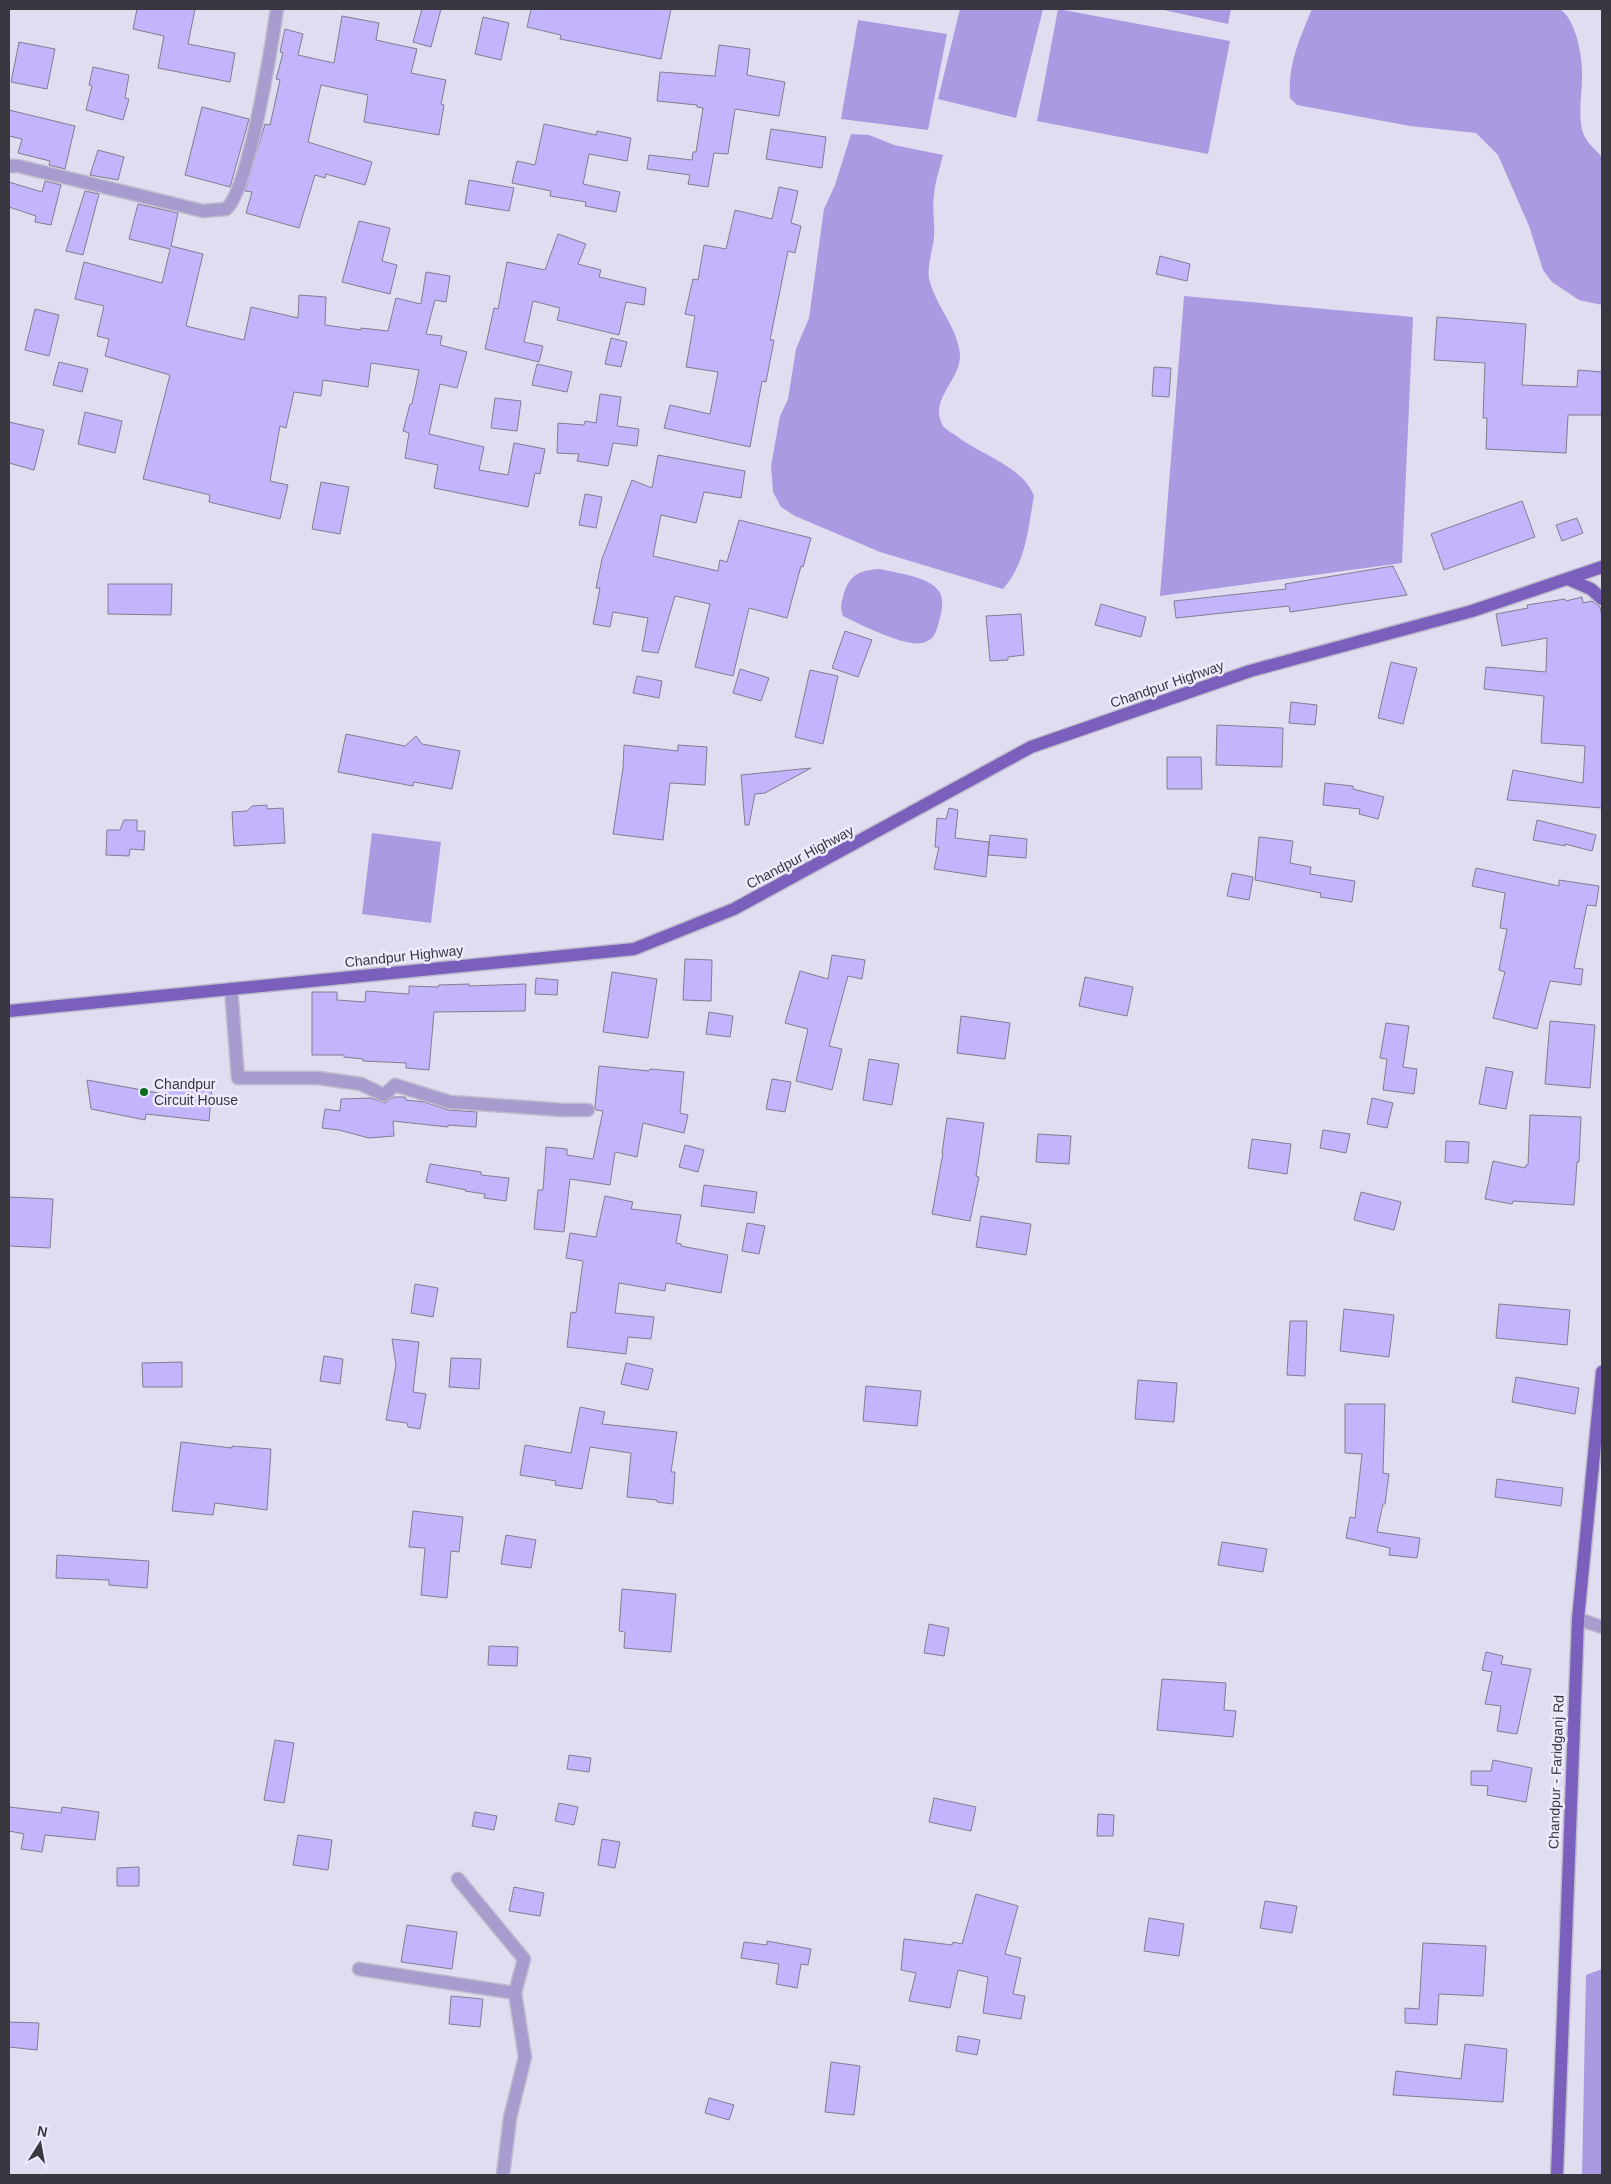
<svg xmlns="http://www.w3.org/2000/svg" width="1611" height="2184" viewBox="0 0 1611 2184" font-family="Helvetica,sans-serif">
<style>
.water{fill:#ab9ae2}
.building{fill:#c4b3fd;stroke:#817e8f}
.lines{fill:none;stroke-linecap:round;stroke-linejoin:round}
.minor-casing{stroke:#bfbccd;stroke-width:15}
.tertiary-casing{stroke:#bfbccd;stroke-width:15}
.primary-casing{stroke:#bfbccd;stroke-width:15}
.minor{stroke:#a89ccf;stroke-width:12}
.tertiary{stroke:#a89ccf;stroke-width:12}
.primary{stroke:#7a60bc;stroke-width:12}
.poi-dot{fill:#096d1b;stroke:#eeeafe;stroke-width:2}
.labels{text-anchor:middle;stroke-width:5;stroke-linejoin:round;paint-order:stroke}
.street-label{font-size:14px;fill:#39373f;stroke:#eeeafe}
.poi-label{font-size:14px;fill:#39373f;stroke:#eeeafe;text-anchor:start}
</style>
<rect width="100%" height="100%" fill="#e1ddf0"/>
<path class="water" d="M 960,9 L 1043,9 L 1016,118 L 938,99 Z
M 1058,9 L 1230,41 L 1208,154 L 1037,121 Z
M 1159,9 L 1231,9 L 1228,24 Z
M 1312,9 L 1559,9 C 1575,16 1582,55 1582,71 C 1583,91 1577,114 1583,133 C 1586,142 1596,150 1602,157 L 1602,305 L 1579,300 L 1552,282 L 1543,270 L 1529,226 L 1498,155 L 1476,133 L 1410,126 L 1297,105 L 1290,98 C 1288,64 1299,40 1312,9 Z
M 858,20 L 947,34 L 928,130 L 841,119 Z
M 851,134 L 869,135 L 894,145 L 943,155 C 940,168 935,182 934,195 C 932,209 935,223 934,237 C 933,249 927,266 929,278 C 935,306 958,327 960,355 C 961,380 928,400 943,426 C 946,430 954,434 958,437 C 981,455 1024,467 1034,496 C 1028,529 1026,563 1003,589 L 880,552 L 795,516 L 781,507 L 773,492 L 771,466 L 780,416 L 788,399 L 796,349 L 809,318 L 824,209 L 835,185 Z
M 1184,296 L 1413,317 L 1402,563 L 1160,596 Z
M 880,569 C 896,573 935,577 941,595 C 944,605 941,615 938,625 C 936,634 932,641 922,643 C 905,647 859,624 843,616 C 840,608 841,604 843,597 C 848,576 858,570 880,569 Z
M 372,833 L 441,842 L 431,923 L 362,914 Z
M 1602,1969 L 1602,2175 L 1582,2175 L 1586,1975 Z"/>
<path class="building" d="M 137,9 L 195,9 L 188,44 L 235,53 L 230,82 L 158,68 L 164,36 L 133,29 Z
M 422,9 L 441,9 L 431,47 L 413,42 Z
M 531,9 L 671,9 L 661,59 L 560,39 L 561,35 L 527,27 Z
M 342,16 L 379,23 L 376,40 L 417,49 L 411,73 L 446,80 L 441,104 L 444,105 L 439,135 L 364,122 L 368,95 L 321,85 L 308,142 L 372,162 L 365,185 L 326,174 L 325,178 L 315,175 L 299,228 L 246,213 L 252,192 L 245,191 L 265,124 L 270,125 L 280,80 L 276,79 L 283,53 L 280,52 L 285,29 L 303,34 L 298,55 L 334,63 Z
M 483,17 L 509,23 L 501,60 L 475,54 Z
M 19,42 L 55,49 L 47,89 L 11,82 Z
M 719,45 L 750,49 L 747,75 L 785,82 L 779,116 L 735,109 L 728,154 L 714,153 L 708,187 L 688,184 L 690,175 L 647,169 L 649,155 L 692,160 L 693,152 L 696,152 L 703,108 L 697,107 L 697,105 L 657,101 L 660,72 L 715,76 Z
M 93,67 L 129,75 L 125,98 L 129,99 L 123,120 L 86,110 L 92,86 L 89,85 Z
M 202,107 L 249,119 L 230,187 L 185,175 Z
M 9,110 L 75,126 L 65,169 L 49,165 L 50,161 L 18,153 L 22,139 L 9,136 Z
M 544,124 L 596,135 L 597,131 L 631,138 L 627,161 L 589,154 L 583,184 L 620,192 L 616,212 L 585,206 L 586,202 L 550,196 L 551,191 L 512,183 L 517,161 L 535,165 Z
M 771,129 L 826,137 L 822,168 L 766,159 Z
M 98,150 L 124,157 L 118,180 L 90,175 Z
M 469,180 L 514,188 L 509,211 L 465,204 Z
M 45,181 L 61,185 L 51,225 L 35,222 L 36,216 L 9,207 L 9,182 L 42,192 Z
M 779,187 L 798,191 L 791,223 L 801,226 L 795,253 L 788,251 L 770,340 L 774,340 L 766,382 L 762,381 L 750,447 L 664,428 L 670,405 L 710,414 L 718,372 L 686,367 L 695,316 L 685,314 L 693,279 L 698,280 L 704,245 L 726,249 L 735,210 L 772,219 Z
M 85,191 L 99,194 L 83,255 L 66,251 Z
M 138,204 L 178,213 L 171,246 L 203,254 L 186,326 L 244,340 L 251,307 L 298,318 L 299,295 L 326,297 L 325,325 L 361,330 L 361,328 L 388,331 L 396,298 L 421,304 L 426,272 L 450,276 L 446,302 L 435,300 L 426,334 L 442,336 L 440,345 L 467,352 L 457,388 L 440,384 L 429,434 L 484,447 L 479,470 L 508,475 L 514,443 L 545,449 L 540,474 L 535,473 L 528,507 L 434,488 L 438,465 L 405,458 L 409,433 L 403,431 L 410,404 L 412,404 L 419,370 L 371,363 L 368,387 L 323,380 L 321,396 L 294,392 L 286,428 L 280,426 L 270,481 L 288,485 L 280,519 L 209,502 L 210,495 L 143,479 L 170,375 L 105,356 L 109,339 L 97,336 L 104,306 L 75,299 L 84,262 L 162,283 L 170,249 L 129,239 Z
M 359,221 L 390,228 L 382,261 L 397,265 L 390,294 L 342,282 Z
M 558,234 L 586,244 L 578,264 L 601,270 L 599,277 L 646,288 L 644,305 L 626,302 L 619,335 L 557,320 L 560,308 L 533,301 L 524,342 L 543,346 L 539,362 L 485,349 L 494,308 L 498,309 L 507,262 L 545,270 Z
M 1160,256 L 1190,264 L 1187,281 L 1156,274 Z
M 35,309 L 59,315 L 49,356 L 25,350 Z
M 1437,317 L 1526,324 L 1522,385 L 1577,387 L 1578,370 L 1602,372 L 1602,415 L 1568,415 L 1566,453 L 1486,449 L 1487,418 L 1483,418 L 1485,363 L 1434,360 Z
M 611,338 L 627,342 L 621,367 L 605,364 Z
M 59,362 L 88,369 L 82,392 L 53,385 Z
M 537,364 L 572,372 L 567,392 L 532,385 Z
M 1154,367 L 1171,368 L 1169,397 L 1152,396 Z
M 600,394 L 621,397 L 617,426 L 639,429 L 637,446 L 613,443 L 608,466 L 577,461 L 579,454 L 557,453 L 558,423 L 584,425 L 585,421 L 596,423 Z
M 495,398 L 521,401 L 517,431 L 491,428 Z
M 85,412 L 122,421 L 115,453 L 78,444 Z
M 9,422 L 44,430 L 34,470 L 9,463 Z
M 658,455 L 745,471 L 741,498 L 704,492 L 696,523 L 661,515 L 653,556 L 718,571 L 720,560 L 727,562 L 739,520 L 811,538 L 803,567 L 801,566 L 787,618 L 749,608 L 733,676 L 695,667 L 710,604 L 675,596 L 658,653 L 642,651 L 648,618 L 613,612 L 610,627 L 593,624 L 600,588 L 596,588 L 602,559 L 632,480 L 652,488 Z
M 321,482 L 349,487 L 340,534 L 312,529 Z
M 585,494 L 602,497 L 596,528 L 579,525 Z
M 1522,501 L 1535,537 L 1444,570 L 1431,534 Z
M 1577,518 L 1583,533 L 1562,541 L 1556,525 Z
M 1393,566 L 1407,595 L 1290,612 L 1289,606 L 1176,618 L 1174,601 L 1286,589 L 1285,584 Z
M 108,584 L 172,584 L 171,615 L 108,614 Z
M 1582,597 L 1583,603 L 1592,601 L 1600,607 L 1602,616 L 1602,808 L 1507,800 L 1513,770 L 1583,783 L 1585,746 L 1541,743 L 1544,696 L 1484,689 L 1486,667 L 1546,672 L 1547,638 L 1502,646 L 1496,614 L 1528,608 L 1527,605 L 1565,599 L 1566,601 Z
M 1101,604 L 1146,617 L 1141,637 L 1095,625 Z
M 1021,614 L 1024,655 L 1008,657 L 1008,660 L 990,661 L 986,616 Z
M 845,631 L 872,640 L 858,677 L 832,668 Z
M 1391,662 L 1417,668 L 1403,724 L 1378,718 Z
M 740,669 L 769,678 L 761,701 L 733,693 Z
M 810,670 L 838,676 L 823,744 L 795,737 Z
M 637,676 L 662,681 L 659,698 L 633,693 Z
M 1291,702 L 1317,705 L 1315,725 L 1289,723 Z
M 1217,725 L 1283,728 L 1282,767 L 1216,765 Z
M 346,734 L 405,746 L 416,736 L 422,744 L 460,751 L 452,789 L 414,782 L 413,786 L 338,772 Z
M 624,745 L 678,751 L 678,745 L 707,747 L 705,785 L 670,783 L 663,840 L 613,834 L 623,768 Z
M 1167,757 L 1201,757 L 1202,789 L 1167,789 Z
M 811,768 L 765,793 L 755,794 L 749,825 L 745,825 L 741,775 Z
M 1325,783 L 1353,786 L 1353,789 L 1384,797 L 1378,819 L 1359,814 L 1360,809 L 1323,805 Z
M 267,805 L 267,809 L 283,808 L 285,843 L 234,846 L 232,812 L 247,811 L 252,806 Z
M 949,808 L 958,810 L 955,838 L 989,842 L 986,877 L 934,869 L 939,847 L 935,847 L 937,818 L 946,819 Z
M 124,820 L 137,820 L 137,831 L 145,831 L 144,850 L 130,849 L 129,856 L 106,855 L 107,830 L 120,830 Z
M 1537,820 L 1596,835 L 1592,851 L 1565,844 L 1565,846 L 1533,840 Z
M 990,835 L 1027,839 L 1026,858 L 988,855 Z
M 1259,837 L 1293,841 L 1290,863 L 1311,867 L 1310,874 L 1355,881 L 1352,902 L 1320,897 L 1321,893 L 1255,880 Z
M 1476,868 L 1559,886 L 1559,880 L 1599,886 L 1596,906 L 1587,905 L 1574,968 L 1583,969 L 1581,985 L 1550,981 L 1537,1029 L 1493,1018 L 1505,972 L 1499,970 L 1507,929 L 1500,928 L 1505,893 L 1472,886 Z
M 1232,873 L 1253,877 L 1249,900 L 1227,896 Z
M 832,955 L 865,960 L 862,979 L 848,976 L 829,1046 L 842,1049 L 832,1090 L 796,1081 L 808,1029 L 785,1023 L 800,971 L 828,979 Z
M 685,959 L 712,960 L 711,1001 L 683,1000 Z
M 612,972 L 657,979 L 648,1038 L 603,1032 Z
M 1085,977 L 1133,987 L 1127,1016 L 1079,1006 Z
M 536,978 L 558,980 L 557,995 L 535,994 Z
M 469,984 L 469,986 L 526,984 L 525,1011 L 434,1012 L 429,1070 L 406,1068 L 406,1063 L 363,1061 L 363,1059 L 344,1057 L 344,1055 L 312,1055 L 312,992 L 337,992 L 337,1000 L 365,1002 L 366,991 L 409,994 L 409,986 L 438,987 L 439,985 Z
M 709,1012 L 733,1016 L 730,1037 L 706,1034 Z
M 961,1016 L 1010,1023 L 1005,1059 L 957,1053 Z
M 1550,1021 L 1595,1025 L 1590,1088 L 1545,1084 Z
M 1386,1023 L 1409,1026 L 1403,1067 L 1417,1069 L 1414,1094 L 1383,1090 L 1387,1059 L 1380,1058 Z
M 869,1059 L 899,1064 L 892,1105 L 863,1100 Z
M 599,1066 L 649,1071 L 650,1069 L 684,1072 L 680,1113 L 688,1115 L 684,1133 L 643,1123 L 637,1157 L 615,1152 L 610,1185 L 570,1179 L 564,1232 L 534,1229 L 538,1190 L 543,1190 L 546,1147 L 567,1149 L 567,1155 L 593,1159 L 603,1111 L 596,1110 L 595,1106 Z
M 1486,1067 L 1513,1072 L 1506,1109 L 1479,1104 Z
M 772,1079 L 791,1082 L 785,1112 L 766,1109 Z
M 87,1080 L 164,1094 L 165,1083 L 212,1087 L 209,1121 L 146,1114 L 145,1120 L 91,1109 Z
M 394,1097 L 405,1097 L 406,1100 L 424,1102 L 449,1110 L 477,1112 L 476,1127 L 448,1125 L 448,1127 L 393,1121 L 394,1136 L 369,1138 L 339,1130 L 322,1128 L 325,1109 L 340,1111 L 341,1099 L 371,1098 L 385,1103 Z
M 1372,1098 L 1393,1103 L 1387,1128 L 1367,1124 Z
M 1530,1115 L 1581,1117 L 1579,1162 L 1577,1162 L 1574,1205 L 1513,1201 L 1512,1204 L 1485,1199 L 1493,1161 L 1525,1168 L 1526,1165 L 1528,1165 Z
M 947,1118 L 984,1123 L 976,1176 L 979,1177 L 970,1221 L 932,1214 L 943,1153 L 942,1153 Z
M 1323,1130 L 1350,1134 L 1346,1153 L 1320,1148 Z
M 1038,1134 L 1071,1136 L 1069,1164 L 1036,1162 Z
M 1252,1139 L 1291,1144 L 1287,1174 L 1248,1168 Z
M 1446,1141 L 1469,1142 L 1468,1163 L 1445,1162 Z
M 685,1145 L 704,1150 L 698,1172 L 679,1167 Z
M 430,1164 L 481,1172 L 481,1175 L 509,1178 L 506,1201 L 484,1198 L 485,1194 L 465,1191 L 466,1190 L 426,1182 Z
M 704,1185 L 757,1192 L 754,1213 L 701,1206 Z
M 1361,1192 L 1401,1202 L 1394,1230 L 1354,1220 Z
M 605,1196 L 633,1202 L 631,1209 L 681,1215 L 676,1243 L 681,1244 L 681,1246 L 728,1255 L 721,1293 L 666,1283 L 665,1291 L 619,1283 L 615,1313 L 654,1317 L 651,1339 L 628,1337 L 626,1354 L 567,1347 L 571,1312 L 576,1313 L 583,1261 L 566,1258 L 570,1233 L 596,1237 Z
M 9,1197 L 53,1199 L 50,1248 L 9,1246 Z
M 981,1216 L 1031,1224 L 1026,1255 L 976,1247 Z
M 747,1223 L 765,1226 L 759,1254 L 742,1251 Z
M 415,1284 L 438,1288 L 433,1317 L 411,1313 Z
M 1499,1304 L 1570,1310 L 1567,1345 L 1496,1338 Z
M 1344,1309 L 1394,1315 L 1389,1357 L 1340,1351 Z
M 1290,1321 L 1307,1321 L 1305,1376 L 1287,1375 Z
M 392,1339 L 419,1342 L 413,1392 L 426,1394 L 420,1429 L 408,1427 L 407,1423 L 386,1420 L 396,1365 Z
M 324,1356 L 343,1359 L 340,1384 L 320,1381 Z
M 451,1358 L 481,1359 L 479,1389 L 449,1387 Z
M 182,1362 L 182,1387 L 143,1387 L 142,1363 Z
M 626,1363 L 653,1369 L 648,1390 L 621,1384 Z
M 1516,1377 L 1579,1388 L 1575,1414 L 1512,1402 Z
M 1138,1380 L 1177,1383 L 1174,1422 L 1135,1419 Z
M 866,1386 L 921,1391 L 917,1426 L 863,1421 Z
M 1345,1404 L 1385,1404 L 1383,1473 L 1389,1474 L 1385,1504 L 1383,1504 L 1377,1532 L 1420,1538 L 1417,1558 L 1389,1555 L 1390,1548 L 1346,1538 L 1350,1517 L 1355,1518 L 1362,1454 L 1345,1453 Z
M 580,1407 L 605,1412 L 602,1424 L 677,1432 L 671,1472 L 675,1472 L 673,1504 L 657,1502 L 657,1500 L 627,1497 L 631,1453 L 590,1447 L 582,1489 L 555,1485 L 556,1481 L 520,1475 L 525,1445 L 571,1453 Z
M 181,1442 L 232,1448 L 232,1446 L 271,1449 L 267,1510 L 215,1503 L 213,1515 L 172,1511 Z
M 1497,1479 L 1563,1488 L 1561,1506 L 1495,1497 Z
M 413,1511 L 463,1517 L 459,1552 L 451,1551 L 447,1598 L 421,1595 L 425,1548 L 409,1547 Z
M 506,1535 L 536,1540 L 531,1568 L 501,1564 Z
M 1222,1542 L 1267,1549 L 1263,1572 L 1218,1565 Z
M 57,1555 L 149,1561 L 147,1588 L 109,1585 L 109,1580 L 56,1578 Z
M 622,1589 L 676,1594 L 671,1652 L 624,1648 L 625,1632 L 619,1631 Z
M 929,1624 L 949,1628 L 944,1656 L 924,1653 Z
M 489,1646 L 518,1647 L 517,1666 L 488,1665 Z
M 1486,1652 L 1503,1656 L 1501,1664 L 1531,1669 L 1517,1734 L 1497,1731 L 1501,1706 L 1485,1704 L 1492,1672 L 1482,1670 Z
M 1162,1679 L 1226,1683 L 1224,1710 L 1236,1711 L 1233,1737 L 1157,1730 Z
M 275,1740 L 294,1743 L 284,1803 L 264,1800 Z
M 569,1755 L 591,1758 L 589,1772 L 567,1769 Z
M 1493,1760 L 1532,1768 L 1526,1802 L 1487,1795 L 1488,1786 L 1471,1785 L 1471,1771 L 1491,1771 Z
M 934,1798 L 976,1807 L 971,1831 L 929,1822 Z
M 559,1803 L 578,1807 L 574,1825 L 555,1821 Z
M 9,1807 L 61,1813 L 62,1807 L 99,1812 L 95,1840 L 45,1835 L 42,1852 L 21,1849 L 24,1834 L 9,1831 Z
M 475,1812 L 497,1816 L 494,1830 L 472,1826 Z
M 1098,1814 L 1114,1815 L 1113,1836 L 1097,1836 Z
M 298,1835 L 332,1840 L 328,1870 L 293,1865 Z
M 602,1839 L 620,1842 L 615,1868 L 598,1865 Z
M 139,1867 L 139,1886 L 117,1886 L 117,1868 Z
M 514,1887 L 544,1893 L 540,1916 L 509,1911 Z
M 976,1894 L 1018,1906 L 1005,1954 L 1021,1958 L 1013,1994 L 1025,1996 L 1021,2019 L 983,2013 L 988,1977 L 958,1970 L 950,2008 L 909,2001 L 916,1973 L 901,1970 L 904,1939 L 952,1945 L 953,1942 L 962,1944 Z
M 1265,1901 L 1297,1906 L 1292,1933 L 1260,1928 Z
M 1149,1918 L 1184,1924 L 1179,1956 L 1144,1951 Z
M 407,1925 L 457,1932 L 452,1969 L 401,1962 Z
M 767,1941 L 811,1949 L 808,1965 L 801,1964 L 797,1988 L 776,1984 L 779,1964 L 741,1958 L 744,1942 L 767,1945 Z
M 1423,1943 L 1486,1946 L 1483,1996 L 1439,1994 L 1437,2025 L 1405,2023 L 1405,2008 L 1419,2009 Z
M 451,1996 L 483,1999 L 480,2027 L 449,2024 Z
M 9,2022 L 39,2023 L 37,2050 L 9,2047 Z
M 958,2036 L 980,2040 L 977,2055 L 956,2051 Z
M 1465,2044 L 1507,2049 L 1503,2102 L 1393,2095 L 1396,2071 L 1461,2079 Z
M 831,2062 L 860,2066 L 854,2115 L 825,2112 Z
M 709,2098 L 734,2105 L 729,2120 L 705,2113 Z"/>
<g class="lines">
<g class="minor-casing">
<path id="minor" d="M 231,989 L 238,1078 L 318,1078 L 361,1084 L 384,1095 L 395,1085 L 450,1102 L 563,1110 L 588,1110
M 1578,1619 L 1602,1627
M 458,1879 L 524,1959 L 515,1993 L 525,2057 L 510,2118 L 503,2175
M 359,1969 L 515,1993"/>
</g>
<g class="tertiary-casing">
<path id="tertiary" d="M 9,166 L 18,166 L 203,211 L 226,209 C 249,190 272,43 277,9"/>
</g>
<g class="primary-casing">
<path id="primary" d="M 1568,579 L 1591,589 L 1602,599
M 9,1011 L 634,949 L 734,909 L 1031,747 L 1250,671 L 1472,611 L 1602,567
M 1557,2175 L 1578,1619 L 1602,1372"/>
</g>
<use href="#minor" class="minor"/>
<use href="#tertiary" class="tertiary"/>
<use href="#primary" class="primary"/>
</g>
<circle class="poi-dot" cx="144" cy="1092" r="5"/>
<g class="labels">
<g class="street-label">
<text transform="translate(1167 684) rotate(-19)" y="5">Chandpur Highway</text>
<text transform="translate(800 857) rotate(-28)" y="5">Chandpur Highway</text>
<text transform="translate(404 956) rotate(-6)" y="5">Chandpur Highway</text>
<text transform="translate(1556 1772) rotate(-88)" y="5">Chandpur - Faridganj Rd</text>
</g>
<g class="poi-label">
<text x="154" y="1089">Chandpur<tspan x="154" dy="16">Circuit House</tspan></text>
</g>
</g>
<rect width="1611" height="2184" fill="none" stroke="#39373f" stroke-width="20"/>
<g transform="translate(40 2144) rotate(11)" stroke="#eeeafe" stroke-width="4" paint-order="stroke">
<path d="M0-4L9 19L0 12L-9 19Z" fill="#39373f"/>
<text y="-8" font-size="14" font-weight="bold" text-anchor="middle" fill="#39373f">N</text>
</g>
</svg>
